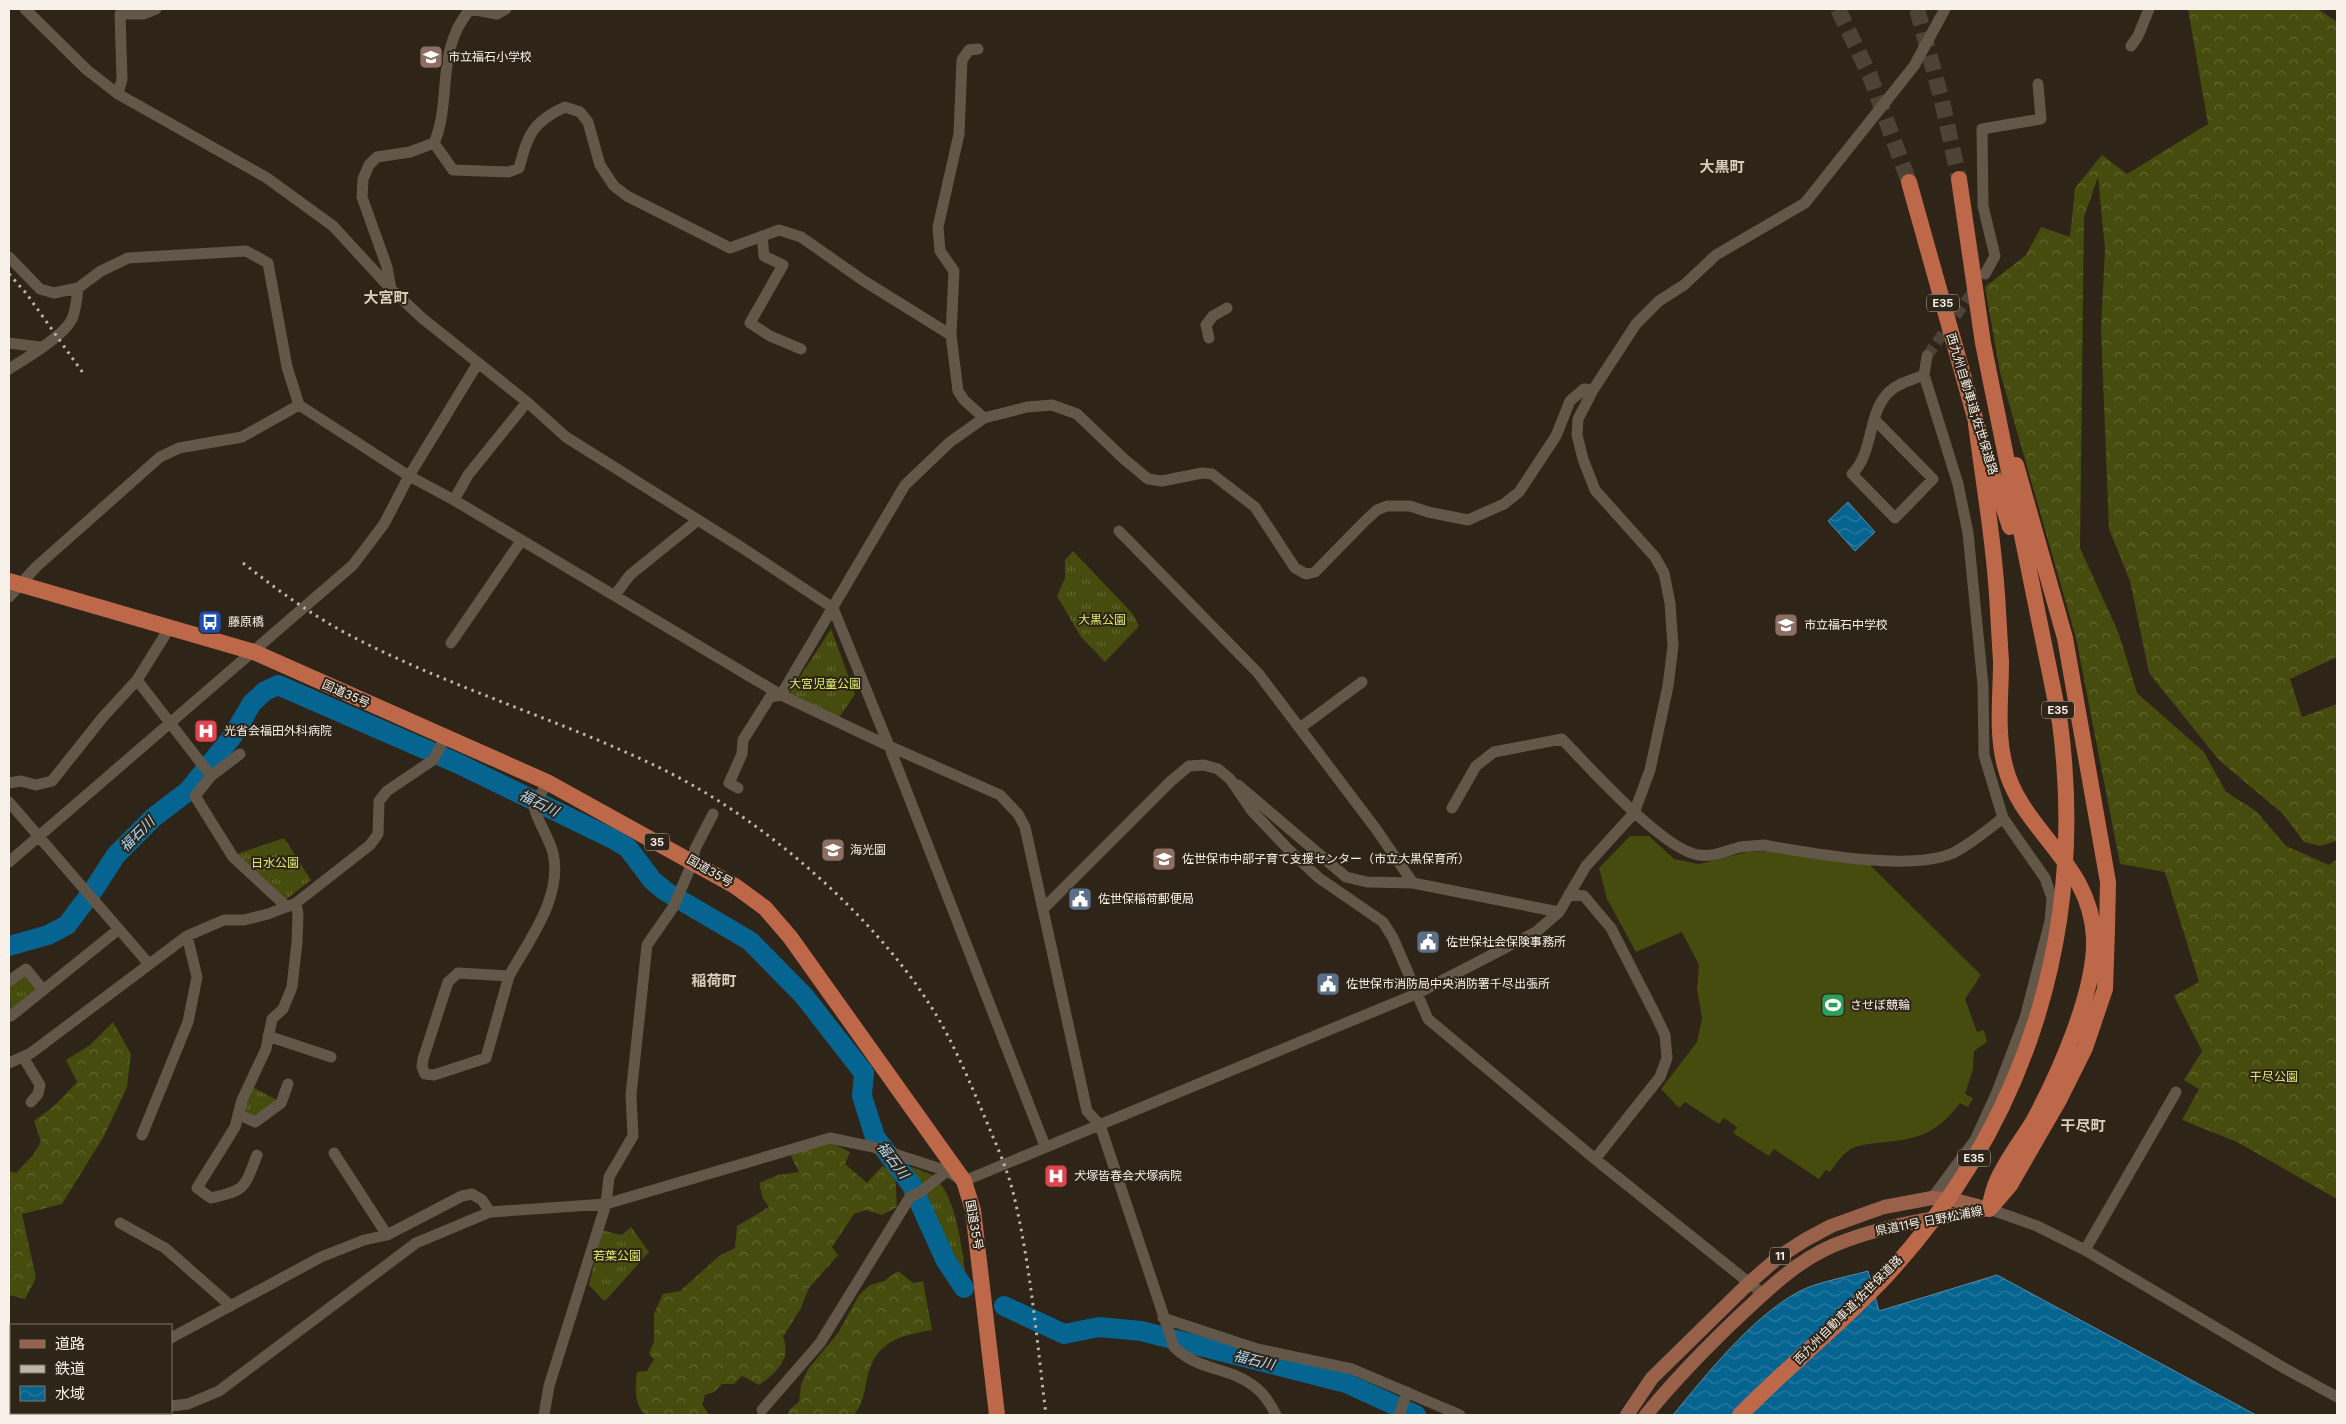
<svg xmlns="http://www.w3.org/2000/svg" width="2346" height="1424" viewBox="0 0 2346 1424" font-family="Inter,'Noto Sans JP',sans-serif">
<style>
.grass{fill:url(#grass-tufts)}
.forest{fill:url(#forest-crowns)}
.garden{fill:#454c0e}
.water{fill:url(#water-waves);stroke:#4f8eab}
.lines{fill:none;stroke-linecap:round;stroke-linejoin:round}
.river{stroke:#066490;stroke-width:20}
.minor-tunnel{stroke:#4c4336;stroke-width:11;stroke-dasharray:11 5.5;stroke-linecap:butt}
.highway-tunnel{stroke:#4c4336;stroke-width:16;stroke-dasharray:16 8;stroke-linecap:butt}
.minor{stroke:#625748;stroke-width:11}
.major{stroke:#996149;stroke-width:14}
.highway{stroke:#be684a;stroke-width:16}
.rail{stroke:#beb6ac;stroke-width:3;stroke-dasharray:2.5 5;stroke-linecap:butt}
.labels{text-anchor:middle;stroke-width:4;stroke-linejoin:round;paint-order:stroke}
.shield{fill:#2e2417;stroke:#bbb4aa;stroke-width:1}
.shield-label{font-size:11px;font-weight:bold;fill:#f8f1e9}
.poi-label{font-size:12px;fill:#f8f1e9;stroke:#2e2417;text-anchor:start}
.street-label{font-size:12px;fill:#f8f1e9;stroke:#2e2417}
.park-label{font-size:12px;fill:#ddee67;stroke:#2e2417}
.water-label{font-size:14px;font-style:italic;fill:#aedcfa;stroke:#2e2417}
.quarter-label{font-size:15px;font-weight:bold;fill:#dacdbc;stroke:#2e2417}
</style>
<defs>
<pattern id="grass-tufts" width="24" height="20" patternUnits="userSpaceOnUse" patternTransform="scale(1.25)"><rect width="24" height="20" fill="#454c0e"/><path d="M3 7l-1-3M5 7V3M7 7l1-3M15 17l-1-3M17 17v-4M19 17l1-3" fill="none" stroke="#616631"/></pattern>
<pattern id="forest-crowns" width="20" height="18" patternUnits="userSpaceOnUse" patternTransform="scale(1.25)"><rect width="20" height="18" fill="#454c0e"/><path d="M2 6a3 3 0 1 1 6 0M12 15a3 3 0 1 1 6 0" fill="none" stroke="#616631"/></pattern>
<pattern id="water-waves" width="16" height="10" patternUnits="userSpaceOnUse" patternTransform="scale(1.25)"><rect width="16" height="10" fill="#066490"/><path d="M0 5q4-4 8 0t8 0" fill="none" stroke="#2b7ba0"/></pattern>
</defs>
<rect width="100%" height="100%" fill="#2e2417"/>
<path class="grass" d="M 1073,551 L 1133,614 L 1139,626 L 1105,662 L 1081,637 L 1057,596 L 1065,578 L 1065,560 Z
M 831,629 L 855,694 L 839,718 L 788,695 Z
M 284,838 L 311,880 L 284,901 L 237,854 Z
M 23,974 L 36,990 L 11,1012 L 9,984 Z
M 252,1087 L 277,1100 L 255,1117 L 242,1110 Z
M 912,1167 C 918,1170 927,1172 933,1176 C 957,1193 963,1257 967,1285 L 962,1285 L 908,1168 Z
M 631,1227 L 649,1252 L 606,1300 L 603,1300 L 589,1285 L 601,1230 L 622,1235 Z"/>
<path class="forest" d="M 2188,9 L 2318,9 L 2337,22 L 2337,657 L 2290,679 L 2302,717 L 2337,704 L 2337,841 L 2320,846 L 2304,842 L 2283,814 L 2219,760 L 2149,673 L 2130,581 L 2109,529 L 2101,330 L 2105,249 L 2098,177 L 2084,217 L 2080,548 L 2119,634 L 2137,693 L 2204,752 L 2226,792 L 2256,811 L 2286,846 L 2329,865 L 2337,859 L 2337,1199 L 2237,1142 L 2182,1120 L 2199,1089 L 2184,1080 L 2202,1051 L 2174,996 L 2199,982 L 2165,872 L 2120,864 L 2076,638 L 2000,372 L 1985,287 L 2026,255 L 2041,227 L 2070,237 L 2075,188 L 2102,155 L 2127,174 L 2208,124 Z
M 113,1022 L 131,1054 L 127,1087 L 104,1136 L 62,1204 L 22,1214 L 36,1278 L 25,1299 L 9,1295 L 9,1171 L 16,1173 L 33,1155 L 41,1142 L 34,1121 L 54,1106 L 77,1082 L 66,1060 L 90,1045 Z
M 830,1142 L 850,1152 L 845,1164 L 867,1183 L 882,1166 L 895,1172 L 897,1207 L 882,1215 L 866,1210 L 854,1214 L 832,1247 L 838,1255 L 809,1288 L 801,1308 L 783,1337 C 792,1359 776,1373 759,1385 L 742,1376 L 734,1384 L 722,1384 L 714,1392 L 705,1395 L 702,1404 L 709,1415 L 645,1415 C 634,1404 635,1388 637,1372 L 647,1371 L 654,1359 L 649,1354 L 654,1341 L 654,1314 L 663,1294 L 680,1291 L 719,1256 L 735,1248 L 737,1226 L 769,1207 L 763,1199 L 759,1183 L 778,1175 L 799,1172 L 791,1156 L 801,1149 Z
M 898,1271 L 913,1283 L 923,1281 L 932,1330 C 899,1336 875,1341 867,1379 C 864,1394 863,1403 854,1415 L 787,1415 L 790,1409 L 799,1402 L 801,1385 L 808,1369 L 838,1333 L 859,1295 L 870,1285 L 884,1281 Z"/>
<path class="garden" d="M 1630,836 L 1649,836 L 1674,859 L 1699,864 L 1747,852 L 1767,851 L 1869,864 L 1981,975 L 1965,999 L 1977,1032 L 1984,1030 L 1987,1042 L 1974,1051 L 1973,1069 L 1965,1094 L 1973,1098 L 1968,1107 L 1960,1103 C 1935,1136 1917,1139 1877,1143 C 1868,1144 1856,1145 1848,1151 C 1841,1156 1835,1165 1830,1172 L 1826,1170 L 1819,1179 L 1774,1149 L 1769,1156 L 1733,1133 L 1737,1127 L 1724,1118 L 1719,1124 L 1685,1102 L 1679,1108 L 1661,1089 L 1697,1042 L 1702,1018 L 1697,989 L 1699,965 L 1682,932 L 1636,952 L 1607,899 L 1599,868 Z"/>
<path class="water" d="M 1848,502 L 1875,532 L 1855,551 L 1828,521 Z
M 1868,1271 L 1879,1311 L 1997,1275 L 2256,1415 L 1673,1415 C 1707,1374 1751,1318 1798,1292 C 1817,1282 1847,1277 1868,1271 Z"/>
<g class="lines">
<path class="river" d="M 9,946 L 48,935 L 67,925 L 94,889 L 116,855 L 154,817 L 188,791 L 232,737 L 252,703 L 265,691 L 278,685 L 459,764 L 613,839 L 628,848 L 652,880 L 665,891 L 750,941 L 804,996 L 864,1073 L 862,1096 L 875,1137 L 911,1184 L 946,1261 L 964,1288
M 1004,1306 L 1064,1334 L 1099,1327 L 1141,1331 L 1346,1383 L 1416,1415"/>
<path class="minor-tunnel" d="M 1927,356 L 1977,286"/>
<path class="highway-tunnel" d="M 1838,9 L 1870,76 L 1909,182
M 1917,9 L 1942,101 L 1959,179"/>
<path class="minor" d="M 25,9 L 87,70 L 118,94 L 267,178 L 333,226 L 391,289 L 422,318 L 527,402 L 566,437 L 741,547 L 833,608 L 889,746 L 1045,1146
M 470,9 L 497,14 L 506,9
M 2131,46 L 2138,36 L 2149,9
M 978,49 L 969,50 L 962,60 L 959,134 L 938,227 L 940,251 L 954,271 L 951,335 L 958,391 L 964,400 L 984,418
M 118,94 L 122,79 L 120,14 L 143,14 L 156,9
M 434,143 L 453,170 L 509,172 L 519,168 C 528,135 532,122 565,107 L 580,112 L 588,122 L 600,165 L 614,186 L 627,196 L 730,248 L 779,230 L 801,237 L 864,281 L 951,335
M 762,236 L 764,256 L 783,265 L 750,323 L 770,336 L 801,349
M 9,257 L 40,289 L 54,293 L 78,288 L 101,271 L 128,258 L 246,251 L 268,263 L 287,367 L 299,405 L 409,476 L 454,500 L 781,695 L 889,746 L 1000,795 L 1018,814 L 1025,827 L 1087,1111 L 1100,1125 L 1174,1347 C 1200,1372 1231,1367 1255,1387 C 1265,1394 1271,1405 1276,1415
M 1985,274 L 1995,256 L 1983,206 L 1982,129 L 2041,119 L 2038,84
M 391,289 L 387,267 L 362,197 L 363,179 L 369,165 L 377,157 L 410,152 L 434,143 C 449,109 440,67 456,32 C 459,24 465,16 470,9
M 1209,338 L 1206,325 L 1213,316 L 1227,308
M 9,343 L 40,347
M 1927,356 L 1924,375 L 1958,484 L 1968,533 L 1983,685 L 1984,755 L 2003,818 L 2045,878 L 2052,898 L 2050,921 L 2025,1018 L 1997,1092 L 1975,1140 L 1932,1198
M 9,369 C 25,359 64,336 72,319 C 76,309 77,299 78,288
M 1875,420 L 1933,479 L 1895,518 L 1852,474 C 1874,453 1867,413 1889,392 C 1898,383 1912,380 1924,375
M 454,500 L 468,475 L 527,402
M 1119,531 L 1258,673 L 1376,829 L 1413,883
M 615,595 L 630,575 L 698,520
M 9,597 L 36,567 L 160,457 L 179,448 L 242,437 L 299,405
M 451,643 L 521,541
M 137,680 L 211,776
M 1300,728 L 1362,682
M 240,754 L 211,776 L 195,796 L 233,857 L 287,907
M 9,783 L 21,781 L 36,785 L 52,781 L 103,717 L 137,680 L 170,627
M 1238,785 L 1346,877 L 1367,882 L 1413,883 L 1559,912
M 738,788 L 729,783 L 742,754 L 743,740 L 770,697 L 781,695 L 905,485 L 950,442 L 984,418 L 1027,407 L 1052,405 L 1077,414 L 1124,459 L 1148,479 L 1162,481 L 1202,473 L 1212,474 L 1255,507 L 1295,568 L 1306,574 L 1315,572 L 1365,521 L 1377,510 L 1387,506 L 1410,506 L 1428,512 L 1468,520 L 1504,504 L 1519,492 L 1556,436 L 1570,401 L 1584,389 L 1593,390
M 9,802 L 149,964
M 1452,808 L 1476,766 L 1494,752 L 1562,739 C 1588,766 1664,851 1699,855 C 1713,857 1726,851 1740,847 C 1747,846 1756,846 1763,845 C 1811,853 1909,872 1953,853 C 1971,844 1987,830 2003,818
M 9,862 L 353,565 L 384,524 L 409,476 L 478,363
M 1569,894 L 1584,896 L 1611,928 L 1656,1016 L 1665,1035 L 1667,1058 L 1660,1077 L 1595,1159
M 1044,908 L 1171,781 L 1189,766 L 1204,765 L 1218,769 L 1230,779 L 1252,811 L 1290,851 L 1319,878 L 1383,922 L 1393,938 L 1428,1019 L 1595,1159 L 1763,1294
M 458,973 L 509,976 L 486,1058 L 434,1075 L 425,1074 L 422,1067 L 423,1059 L 448,982 Z
M 509,976 C 529,940 563,897 553,853 C 549,837 538,823 534,807 L 547,782
M 9,981 L 26,969 L 43,990
M 9,1014 L 11,1016 L 119,929
M 268,1036 L 331,1057
M 23,1057 L 40,1085 L 38,1094 L 31,1102
M 9,1063 L 31,1053 L 187,936 L 224,920 L 244,920 L 268,914 L 296,903 L 370,845 L 378,834 L 379,801 L 387,791 L 433,760 L 445,738
M 238,1114 L 255,1122 L 281,1103 L 288,1084
M 142,1135 L 188,1022 L 197,977 L 187,936
M 334,1153 L 387,1235
M 257,1155 C 244,1188 247,1190 211,1198 L 197,1188 L 235,1127 L 242,1100 L 266,1049 L 272,1019 L 283,1009 L 292,987 L 297,942 L 298,915 L 296,903
M 1989,1209 L 2037,1226 L 2085,1250 L 2284,1368 L 2337,1397
M 120,1223 L 165,1248 L 231,1306
M 2085,1250 L 2176,1092
M 1163,1318 L 1257,1349 L 1352,1369 L 1460,1415
M 171,1338 L 321,1257 L 364,1240 L 387,1235 L 462,1196 L 472,1194 L 482,1200 L 490,1212
M 9,1381 L 11,1382
M 171,1406 L 188,1404 L 219,1391 L 416,1243 L 490,1212 L 606,1204 L 830,1138 L 873,1147 L 947,1171 L 964,1181 L 1416,994 L 1536,932 L 1559,912 L 1586,866 L 1634,813 L 1650,770 L 1668,686 L 1673,646 L 1670,603 L 1664,573 L 1655,557 L 1595,490 L 1583,459 L 1577,435 L 1578,419 L 1593,390 L 1636,324 L 1659,301 L 1684,285 L 1716,255 L 1805,203 L 1914,66 L 1945,9
M 762,1410 L 820,1343 L 910,1197 L 922,1191 L 947,1171
M 125,1413 L 125,1415
M 544,1415 L 549,1386 L 606,1204 L 609,1177 L 633,1136 L 631,1095 L 647,945 L 674,906 L 693,861 L 695,849 L 713,814
M 1399,1415 L 1407,1392"/>
<path class="major" d="M 1627,1415 L 1652,1378 L 1749,1283 L 1780,1256 L 1805,1240 L 1831,1226 L 1884,1207 L 1932,1198 L 1955,1200 L 1989,1209
M 1646,1415 C 1672,1383 1701,1353 1731,1324 C 1762,1295 1793,1263 1832,1246 C 1881,1225 1932,1219 1983,1210"/>
<path class="highway" d="M 1909,182 L 1979,432
M 1976,424 C 1984,486 1995,549 1998,611 C 1999,628 2000,645 2001,662 C 2001,696 1996,732 2005,766 C 2021,831 2091,862 2094,938 C 2096,991 2059,1073 2034,1120 C 2022,1140 2006,1160 1997,1181 C 1993,1190 1991,1200 1989,1209
M 1988,460 L 2010,527
M 9,581 L 254,652 L 547,782 L 735,886 L 765,908 L 790,937 L 964,1181 L 973,1210 L 997,1415
M 1992,1206 L 2010,1185 L 2059,1100 L 2085,1048 L 2105,989 L 2107,930 L 2108,882 L 2065,638 L 2016,465
M 1740,1415 C 1787,1367 1840,1325 1886,1276 C 2028,1122 2087,929 2060,723 L 1983,343 L 1959,179"/>
<path class="rail" d="M 9,274 L 26,293 L 83,373
M 243,563 C 280,592 317,619 359,640 C 455,689 560,720 656,766 C 757,814 870,911 930,1005 C 952,1039 967,1076 983,1113 C 994,1140 1007,1167 1014,1196 C 1031,1268 1037,1342 1046,1415"/>
</g>
<defs>
<g id="school-square" transform="scale(1.25)"><rect x="-9" y="-9" width="18" height="18" rx="4" fill="#8d6e63" stroke="#2e2417"/><path d="M0-5L7-2L0 1L-7-2ZM-4 1L0 2.5L4 1V4Q0 6-4 4Z" fill="#fff"/></g>
<g id="bus-square" transform="scale(1.25)"><rect x="-9" y="-9" width="18" height="18" rx="4" fill="#1a4fb4" stroke="#2e2417"/><path d="M-5-6H5V4H4V6H2V4H-2V6H-4V4H-5ZM-3.5-4V0h7V-4ZM-3.5 1.2v1.5H-2V1.2ZM2 1.2v1.5H3.5V1.2Z" fill="#fff"/></g>
<g id="hospital-square" transform="scale(1.25)"><rect x="-9" y="-9" width="18" height="18" rx="4" fill="#e0444e" stroke="#2e2417"/><path d="M-5-5h3v3.5h4V-5h3V5h-3V1.5h-4V5h-3Z" fill="#fff"/></g>
<g id="civic-square" transform="scale(1.25)"><rect x="-9" y="-9" width="18" height="18" rx="4" fill="#5c6f8a" stroke="#2e2417"/><path d="M-.6-6.5H3V-4.5H.6V-3L4-1V1h2V6H-6V1h2V-1L-.6-3ZM-1.2 2.5V6h2.4V2.5Z" fill="#fff"/></g>
<g id="stadium-square" transform="scale(1.25)"><rect x="-9" y="-9" width="18" height="18" rx="4" fill="#2e9e5b" stroke="#2e2417"/><path d="M0-5a6.5 5 0 1 0 0 10a6.5 5 0 1 0 0-10ZM-3.5-1.8h7v3.6h-7Z" fill="#fff"/></g>
</defs>
<g fill-rule="evenodd">
<use href="#school-square" x="431" y="57"/>
<use href="#bus-square" x="210" y="622"/>
<use href="#school-square" x="1786" y="625"/>
<use href="#hospital-square" x="206" y="731"/>
<use href="#school-square" x="833" y="850"/>
<use href="#school-square" x="1164" y="859"/>
<use href="#civic-square" x="1080" y="899"/>
<use href="#civic-square" x="1428" y="942"/>
<use href="#civic-square" x="1328" y="984"/>
<use href="#stadium-square" x="1833" y="1005"/>
<use href="#hospital-square" x="1056" y="1176"/>
</g>
<g class="labels">
<g class="shield">
<rect x="1927" y="294.5" width="32" height="17" rx="4"/>
<rect x="2042" y="701.5" width="32" height="17" rx="4"/>
<rect x="644.5" y="833.5" width="25" height="17" rx="4"/>
<rect x="1958" y="1149.5" width="32" height="17" rx="4"/>
<rect x="1770" y="1247.5" width="20" height="17" rx="4"/>
</g>
<g class="shield-label">
<text x="1943" y="307">E35</text>
<text x="2058" y="714">E35</text>
<text x="657" y="846">35</text>
<text x="1974" y="1162">E35</text>
<text x="1780" y="1260">11</text>
</g>
<g class="poi-label">
<text x="448" y="61">市立福石小学校</text>
<text x="228" y="626">藤原橋</text>
<text x="1804" y="629">市立福石中学校</text>
<text x="224" y="735">光省会福田外科病院</text>
<text x="850" y="854">海光園</text>
<text x="1182" y="863">佐世保市中部子育て支援センター（市立大黒保育所）</text>
<text x="1098" y="903">佐世保稲荷郵便局</text>
<text x="1446" y="946">佐世保社会保険事務所</text>
<text x="1346" y="988">佐世保市消防局中央消防署千尽出張所</text>
<text x="1850" y="1009">させぼ競輪</text>
<text x="1074" y="1180">犬塚皆春会犬塚病院</text>
</g>
<g class="street-label">
<text transform="translate(1972 404) rotate(73)" y="4">西九州自動車道;佐世保道路</text>
<text transform="translate(346 694) rotate(24)" y="4">国道35号</text>
<text transform="translate(710 871) rotate(30)" y="4">国道35号</text>
<text transform="translate(1929 1221) rotate(-11)" y="4">県道11号 日野松浦線</text>
<text transform="translate(974 1225) rotate(80)" y="4">国道35号</text>
<text transform="translate(1848 1310) rotate(-45)" y="4">西九州自動車道;佐世保道路</text>
</g>
<g class="park-label">
<text x="1102" y="624">大黒公園</text>
<text x="825" y="688">大宮児童公園</text>
<text x="275" y="867">日水公園</text>
<text x="2274" y="1081">干尽公園</text>
<text x="617" y="1260">若葉公園</text>
</g>
<g class="water-label">
<text transform="translate(539 803) rotate(26)" y="5">福石川</text>
<text transform="translate(137 834) rotate(-45)" y="5">福石川</text>
<text transform="translate(893 1160) rotate(53)" y="5">福石川</text>
<text transform="translate(1254 1360) rotate(14)" y="5">福石川</text>
</g>
<g class="quarter-label">
<text x="1722" y="172">大黒町</text>
<text x="386" y="303">大宮町</text>
<text x="714" y="986">稲荷町</text>
<text x="2083" y="1131">干尽町</text>
</g>
</g>
<rect width="2346" height="1424" fill="none" stroke="#f8f1e9" stroke-width="20"/>
<rect x="10" y="1324" width="162" height="90" fill="#2e2417" stroke="#7f766b"/>
<rect x="20" y="1340" width="25" height="8" fill="#996149" stroke="#7f766b"/>
<text x="55" y="1349" font-size="15" fill="#f8f1e9">道路</text>
<rect x="20" y="1365" width="25" height="8" fill="#beb6ac" stroke="#7f766b"/>
<text x="55" y="1374" font-size="15" fill="#f8f1e9">鉄道</text>
<rect x="20" y="1386" width="25" height="15" fill="url(#water-waves)" stroke="#7f766b"/>
<text x="55" y="1399" font-size="15" fill="#f8f1e9">水域</text>
</svg>
